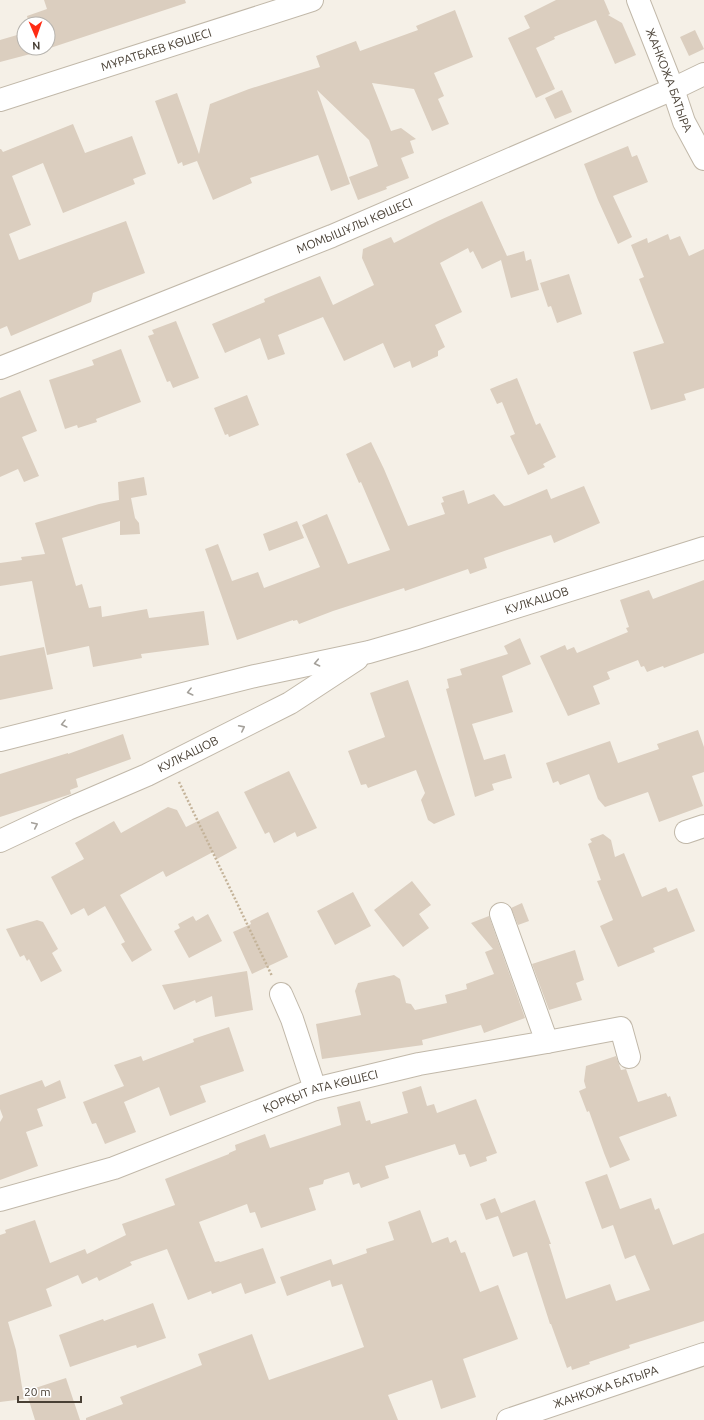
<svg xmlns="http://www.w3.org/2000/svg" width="704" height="1420" viewBox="0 0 704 1420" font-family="Ubuntu,sans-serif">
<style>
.building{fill:#dbcebf}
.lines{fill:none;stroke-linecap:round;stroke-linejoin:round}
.minor-casing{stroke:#c1b8a9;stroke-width:24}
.tertiary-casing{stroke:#c1b8a9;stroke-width:24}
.path{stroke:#c4b399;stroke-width:2.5;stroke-dasharray:2 2;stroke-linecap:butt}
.minor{stroke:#fff;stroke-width:22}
.tertiary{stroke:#fff;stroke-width:22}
.oneway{stroke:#a4a09a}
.labels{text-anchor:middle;stroke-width:3.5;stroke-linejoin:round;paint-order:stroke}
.street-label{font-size:12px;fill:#494035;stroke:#fff}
</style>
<rect width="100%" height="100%" fill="#f5f0e7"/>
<path class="building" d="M 44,0 L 185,0 L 186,3 L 38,52 L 0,62 L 0,40 L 24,33 L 24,48 L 48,48 L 48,24 L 29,24 L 27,16 L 47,9 Z
M 556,0 L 604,0 L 610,14 L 608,15 L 622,23 L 636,55 L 615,64 L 596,20 L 554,37 L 555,39 L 536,48 L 555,89 L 536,98 L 508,38 L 530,28 L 524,16 Z
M 455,10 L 473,57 L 434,73 L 444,96 L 438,99 L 449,124 L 432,131 L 414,89 L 372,83 L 391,131 L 401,128 L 416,139 L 410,141 L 414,153 L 401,158 L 409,178 L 386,187 L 387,189 L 358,200 L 349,177 L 378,166 L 369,140 L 317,90 L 350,184 L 331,191 L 318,155 L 250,178 L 252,183 L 213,200 L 197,161 L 183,166 L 182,162 L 178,164 L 155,101 L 177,93 L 199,154 L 210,104 L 249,89 L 320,67 L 316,56 L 356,41 L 360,51 L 418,30 L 416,26 Z
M 695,30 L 704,49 L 689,56 L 680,37 Z
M 562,90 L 572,112 L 555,119 L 545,98 Z
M 73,124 L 85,153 L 132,136 L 146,174 L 133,179 L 135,184 L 63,213 L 43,163 L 12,176 L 31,225 L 9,234 L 19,260 L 126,221 L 145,273 L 93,293 L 91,302 L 11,336 L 7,326 L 0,329 L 0,149 L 1,149 L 3,152 Z
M 628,146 L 632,157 L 637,155 L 648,182 L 613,196 L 632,237 L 618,244 L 598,200 L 584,164 Z
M 482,201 L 507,256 L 524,251 L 526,261 L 531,259 L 539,290 L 511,298 L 501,260 L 482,269 L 473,251 L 470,253 L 468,248 L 440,263 L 462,312 L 435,325 L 445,347 L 438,351 L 438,356 L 412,368 L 410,361 L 394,368 L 383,343 L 344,361 L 323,317 L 278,335 L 285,354 L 268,360 L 260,338 L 225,353 L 212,324 L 265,302 L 264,299 L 320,276 L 333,305 L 374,285 L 362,258 L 363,249 L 391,237 L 394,243 L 438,221 Z
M 668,234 L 670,240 L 680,236 L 689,256 L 704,249 L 704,388 L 684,394 L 686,400 L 651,410 L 633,352 L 664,343 L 639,279 L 644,277 L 631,245 L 647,238 L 648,243 Z
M 569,274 L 582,314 L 557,323 L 551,306 L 548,307 L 540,283 Z
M 176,321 L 199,378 L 173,388 L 170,381 L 167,382 L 148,336 L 154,334 L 152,330 Z
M 121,349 L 141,402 L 96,419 L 97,422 L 78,428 L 77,425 L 65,429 L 49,380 L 94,365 L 92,360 Z
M 517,378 L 536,425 L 540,423 L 556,457 L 543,464 L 545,467 L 528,475 L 510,436 L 515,434 L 502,402 L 497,404 L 490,389 Z
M 20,390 L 37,431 L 22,437 L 39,476 L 24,482 L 18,469 L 0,477 L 0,398 Z
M 247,395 L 259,425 L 229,437 L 228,434 L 225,435 L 214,408 Z
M 371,442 L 384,469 L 408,526 L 445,514 L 441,503 L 444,502 L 442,497 L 464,490 L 468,504 L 494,494 L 504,506 L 509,505 L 547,489 L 551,499 L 584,486 L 600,523 L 554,543 L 551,535 L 484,558 L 487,568 L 470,574 L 468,569 L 405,591 L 404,588 L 333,611 L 299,624 L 297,620 L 293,621 L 293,620 L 237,640 L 205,549 L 218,544 L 232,581 L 258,572 L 264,588 L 320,567 L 302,525 L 327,514 L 348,564 L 390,550 L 361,482 L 359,483 L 346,454 Z
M 144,477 L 147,495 L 131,498 L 135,518 L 139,523 L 140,534 L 120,535 L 120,521 L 62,538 L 76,586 L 82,584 L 89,608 L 101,606 L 102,617 L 147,609 L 149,618 L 204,611 L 209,645 L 141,654 L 142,658 L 93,667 L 89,646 L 47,655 L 32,581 L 0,586 L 0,563 L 22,560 L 21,557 L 45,554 L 35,523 L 99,504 L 119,500 L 118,482 Z
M 297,521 L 304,538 L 269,551 L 263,534 Z
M 704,580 L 704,653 L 664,668 L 663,666 L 647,672 L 644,666 L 641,667 L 638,660 L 607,672 L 610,679 L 593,686 L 600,704 L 568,716 L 540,656 L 565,645 L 567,650 L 574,647 L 577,653 L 628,632 L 626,628 L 629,627 L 620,600 L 649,590 L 653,599 Z
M 520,638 L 531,664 L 502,676 L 513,712 L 472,724 L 484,760 L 505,754 L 512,778 L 492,784 L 494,790 L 475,797 L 446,689 L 449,688 L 447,679 L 462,675 L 460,669 L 508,654 L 504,646 Z
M 44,647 L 53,689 L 0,700 L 0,656 Z
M 408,680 L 455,815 L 434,824 L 428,820 L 421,800 L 425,793 L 416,770 L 368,788 L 366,784 L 361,785 L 348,751 L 385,737 L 370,693 Z
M 698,730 L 704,747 L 704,772 L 692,776 L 703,806 L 659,822 L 648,792 L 605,807 L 598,799 L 589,774 L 560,785 L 558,781 L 553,783 L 546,763 L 610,741 L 618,763 L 659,749 L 657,744 Z
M 123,734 L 131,759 L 76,779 L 78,787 L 70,790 L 71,794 L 0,817 L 0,774 L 68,753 L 68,754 Z
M 289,771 L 317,828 L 297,837 L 295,832 L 274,843 L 269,832 L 265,834 L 244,792 Z
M 168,807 L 177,810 L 186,827 L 218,811 L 237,848 L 217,859 L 213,852 L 166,877 L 163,871 L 120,895 L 152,950 L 132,962 L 121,944 L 125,942 L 105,906 L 88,916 L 84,908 L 71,915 L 51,877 L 84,859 L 75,843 L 114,821 L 121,833 Z
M 603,834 L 611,840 L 615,857 L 624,853 L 642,897 L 666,887 L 668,892 L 677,888 L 695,931 L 653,948 L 655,952 L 618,967 L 600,926 L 613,920 L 597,881 L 601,880 L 588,844 L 592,842 L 590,839 Z
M 412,881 L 431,905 L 419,914 L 429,928 L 403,947 L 374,910 Z
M 353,892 L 371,926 L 335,945 L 317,911 Z
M 522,903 L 529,921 L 518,925 L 511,908 Z
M 268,912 L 288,957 L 252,974 L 233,932 L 251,924 L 250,921 Z
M 208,914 L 222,941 L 189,958 L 174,931 L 180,928 L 178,924 L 193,916 L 196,921 Z
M 489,916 L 525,1018 L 484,1033 L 481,1025 L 422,1040 L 423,1045 L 322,1059 L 316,1024 L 361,1015 L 355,991 L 358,983 L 394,975 L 400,979 L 406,1003 L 411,1004 L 415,1010 L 447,1003 L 445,995 L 467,989 L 466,984 L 494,974 L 485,952 L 493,949 L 471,923 Z
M 37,920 L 43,922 L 58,949 L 52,953 L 62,971 L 41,982 L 29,959 L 27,961 L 24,955 L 20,957 L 6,929 Z
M 575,950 L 584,980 L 576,983 L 582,1000 L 549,1010 L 532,964 Z
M 247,971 L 253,1010 L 215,1017 L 212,996 L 196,1003 L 195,1000 L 174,1010 L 162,985 Z
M 229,1027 L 244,1071 L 200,1086 L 206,1102 L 170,1116 L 159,1087 L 124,1102 L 136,1132 L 105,1144 L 96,1123 L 92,1124 L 83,1102 L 124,1086 L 114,1065 L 141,1056 L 143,1061 L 194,1042 L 193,1039 Z
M 616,1056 L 621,1070 L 626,1069 L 638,1102 L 666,1093 L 668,1097 L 670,1096 L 677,1116 L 619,1137 L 630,1160 L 610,1168 L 604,1153 L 589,1111 L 587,1112 L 579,1091 L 586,1088 L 584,1081 L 586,1066 Z
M 42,1080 L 45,1087 L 60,1080 L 66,1098 L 37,1109 L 43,1126 L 26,1132 L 38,1166 L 0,1180 L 0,1122 L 3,1117 L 0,1109 L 0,1095 Z
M 421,1086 L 427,1106 L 434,1104 L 437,1113 L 476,1099 L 497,1153 L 486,1157 L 487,1161 L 470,1167 L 465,1154 L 459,1155 L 455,1144 L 385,1166 L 389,1178 L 361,1188 L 359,1183 L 353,1185 L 349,1172 L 324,1180 L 323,1184 L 309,1188 L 316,1210 L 261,1228 L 255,1212 L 250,1213 L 247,1204 L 199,1222 L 215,1262 L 219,1261 L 220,1262 L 263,1248 L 276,1283 L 245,1294 L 241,1283 L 212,1294 L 211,1291 L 188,1300 L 167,1249 L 130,1262 L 132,1265 L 99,1281 L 97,1277 L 82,1284 L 78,1275 L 46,1289 L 52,1306 L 8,1322 L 16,1350 L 24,1399 L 0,1402 L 0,1235 L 6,1233 L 5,1230 L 35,1220 L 50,1263 L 85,1249 L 87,1254 L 126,1235 L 122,1224 L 175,1205 L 165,1179 L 229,1154 L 229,1153 L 236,1150 L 235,1145 L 265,1134 L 270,1148 L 341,1125 L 337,1107 L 360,1101 L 366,1121 L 370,1120 L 371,1124 L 408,1113 L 402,1092 Z
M 607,1174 L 620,1209 L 651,1198 L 655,1210 L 659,1208 L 673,1245 L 704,1233 L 704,1321 L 629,1345 L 630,1348 L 589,1362 L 590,1364 L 572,1370 L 571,1366 L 567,1368 L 551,1324 L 550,1324 L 527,1252 L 513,1257 L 498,1216 L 486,1220 L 480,1204 L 495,1198 L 501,1213 L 535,1200 L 551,1244 L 549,1244 L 566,1299 L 610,1284 L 616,1301 L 650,1290 L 635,1255 L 625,1259 L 613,1225 L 602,1229 L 585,1182 Z
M 420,1210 L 432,1243 L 448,1237 L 450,1243 L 456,1240 L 461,1253 L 465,1252 L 480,1292 L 498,1285 L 518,1339 L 463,1359 L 476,1397 L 441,1409 L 432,1380 L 388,1395 L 398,1420 L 86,1420 L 86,1418 L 123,1404 L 120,1397 L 202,1365 L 198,1354 L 252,1334 L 269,1380 L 364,1347 L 342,1284 L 332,1287 L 330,1280 L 287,1296 L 280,1277 L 331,1259 L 333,1265 L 367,1253 L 366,1249 L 394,1240 L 388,1222 Z
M 153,1303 L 166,1338 L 137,1348 L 136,1345 L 132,1346 L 70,1367 L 59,1335 L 103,1319 L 104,1321 Z
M 66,1378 L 80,1420 L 35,1420 L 26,1391 Z"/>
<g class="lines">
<g class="minor-casing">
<g id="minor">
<path id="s1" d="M 638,0 L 673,89 L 684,122 L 704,159"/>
<path id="s2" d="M 0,368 L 332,236 L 673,89 L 704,74"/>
<path id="s3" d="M 0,740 L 255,676 L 369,652 L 414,639 L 704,548"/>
<path d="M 686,832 L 704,826"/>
<path id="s4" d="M 0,841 L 68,809 L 147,775 L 290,703 L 357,659"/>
<path d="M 501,914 L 547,1042"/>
<path d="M 281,994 L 292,1019 L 315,1089"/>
<path id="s5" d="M 0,1200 L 114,1168 L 315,1089 L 419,1064 L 547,1042 L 621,1028 L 629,1057"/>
<path id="s6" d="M 508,1420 L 704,1354"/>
</g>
</g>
<g class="tertiary-casing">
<g id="tertiary">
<path id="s7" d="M 0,100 L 312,0"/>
</g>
</g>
<path class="path" d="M 179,782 L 272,976"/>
<use href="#minor" class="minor"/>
<use href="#tertiary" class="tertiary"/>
</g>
<defs><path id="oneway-chevron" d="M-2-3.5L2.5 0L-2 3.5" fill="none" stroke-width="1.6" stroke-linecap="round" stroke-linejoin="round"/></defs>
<g class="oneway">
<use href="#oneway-chevron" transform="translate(317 663) rotate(168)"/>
<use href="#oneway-chevron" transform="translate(190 692) rotate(166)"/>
<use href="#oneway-chevron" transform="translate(64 724) rotate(166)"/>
<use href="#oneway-chevron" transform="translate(242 728) rotate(-27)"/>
<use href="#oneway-chevron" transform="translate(35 825) rotate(-25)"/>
</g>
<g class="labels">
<g class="street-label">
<text dy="4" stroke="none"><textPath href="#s7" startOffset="164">МҰРАТБАЕВ КӨШЕСІ</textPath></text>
<text dy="4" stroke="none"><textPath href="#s1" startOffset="86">ЖАНКОЖА БАТЫРА</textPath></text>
<text dy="4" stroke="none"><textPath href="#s2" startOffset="382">МОМЫШҰЛЫ КӨШЕСІ</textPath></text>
<text dy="4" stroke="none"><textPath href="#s3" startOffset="555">КУЛКАШОВ</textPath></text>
<text dy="4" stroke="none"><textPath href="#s4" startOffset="207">КУЛКАШОВ</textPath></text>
<text dy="4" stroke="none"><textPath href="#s5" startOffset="339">ҚОРҚЫТ АТА КӨШЕСІ</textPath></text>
<text dy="4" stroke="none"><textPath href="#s6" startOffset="103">ЖАНКОЖА БАТЫРА</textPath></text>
</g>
</g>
<g transform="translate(36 36) rotate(178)"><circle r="19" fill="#ffffff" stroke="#b6b3ae"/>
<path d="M0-3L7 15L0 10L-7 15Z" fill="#ff2c14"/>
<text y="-6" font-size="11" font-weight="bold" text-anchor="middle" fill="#494035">N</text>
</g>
<path d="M18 1396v6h63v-6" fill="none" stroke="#494035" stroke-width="2"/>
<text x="24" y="1396" font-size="12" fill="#494035" stroke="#ffffff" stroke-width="3" paint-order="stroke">20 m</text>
</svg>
